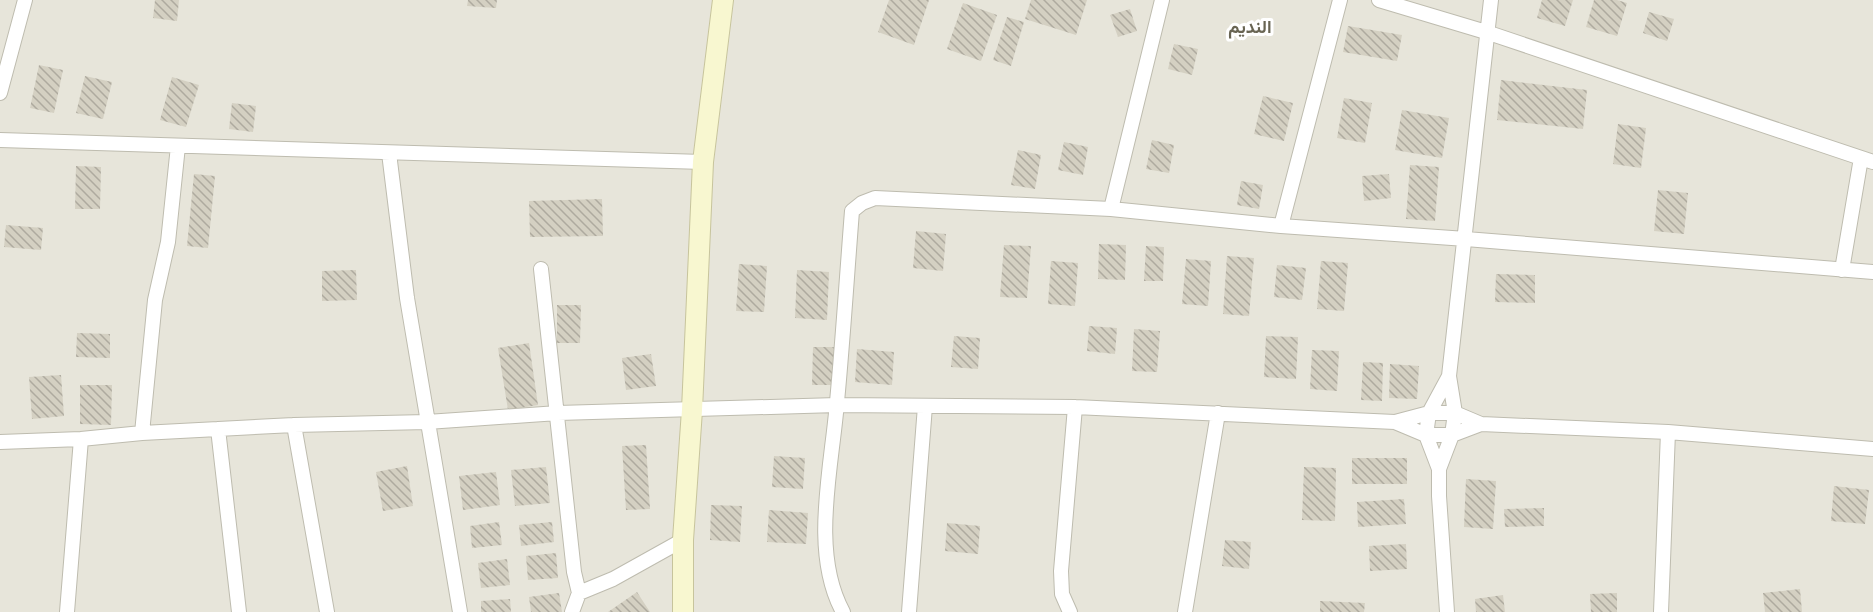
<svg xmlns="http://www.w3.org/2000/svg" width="1873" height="612" viewBox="0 0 1873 612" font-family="Commissioner,Vazirmatn,sans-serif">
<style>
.residential{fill:#e7e5da}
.building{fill:url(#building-back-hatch)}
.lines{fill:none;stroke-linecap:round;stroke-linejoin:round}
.street-casing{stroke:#bebcaf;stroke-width:16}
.secondary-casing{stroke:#c7c49c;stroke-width:22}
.street{stroke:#fff;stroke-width:14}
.secondary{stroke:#f8f7d0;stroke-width:20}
.labels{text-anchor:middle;stroke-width:6;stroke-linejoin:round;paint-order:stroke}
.neighbourhood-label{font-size:18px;font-weight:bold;fill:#686452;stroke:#fff}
</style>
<defs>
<pattern id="building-back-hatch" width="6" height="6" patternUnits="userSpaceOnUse" patternTransform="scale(1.5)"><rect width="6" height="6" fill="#d4d0c2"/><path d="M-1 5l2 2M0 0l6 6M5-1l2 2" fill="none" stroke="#aeaa9f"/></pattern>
</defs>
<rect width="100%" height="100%" fill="#f4f3eb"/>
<path class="residential" d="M 0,0 L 1873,0 L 1873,612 L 0,612 Z"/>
<path class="building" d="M 155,0 L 179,0 L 177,21 L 153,18 Z
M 468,0 L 497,0 L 496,8 L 467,6 Z
M 889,0 L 929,0 L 914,45 L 878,32 Z
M 1031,0 L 1087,0 L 1076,35 L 1025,19 Z
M 1542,0 L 1573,0 L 1565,26 L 1537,18 Z
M 1594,0 L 1617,0 L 1627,3 L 1617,36 L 1586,27 Z
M 963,3 L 997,15 L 981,61 L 947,49 Z
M 1130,9 L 1137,31 L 1118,37 L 1110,15 Z
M 1649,12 L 1674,19 L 1667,41 L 1643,33 Z
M 1007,17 L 1024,22 L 1011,66 L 993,60 Z
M 1348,26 L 1402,35 L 1397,61 L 1343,52 Z
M 1174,44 L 1198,49 L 1192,75 L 1168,69 Z
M 39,65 L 63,70 L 54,113 L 30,108 Z
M 85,76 L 112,82 L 103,119 L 76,113 Z
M 172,77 L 199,85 L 186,127 L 160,120 Z
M 1501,80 L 1587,90 L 1583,129 L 1497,120 Z
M 1263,96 L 1293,103 L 1284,141 L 1254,134 Z
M 1344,98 L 1372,103 L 1365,143 L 1337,138 Z
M 232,103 L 256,106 L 253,132 L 229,129 Z
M 1402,110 L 1449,118 L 1442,158 L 1395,150 Z
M 1618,124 L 1646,128 L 1641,168 L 1613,164 Z
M 1152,140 L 1174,145 L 1169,173 L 1146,169 Z
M 1064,142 L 1088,147 L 1083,175 L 1058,170 Z
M 1018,150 L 1041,155 L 1035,189 L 1011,185 Z
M 1410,165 L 1439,167 L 1435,221 L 1406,219 Z
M 76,166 L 101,167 L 100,209 L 75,209 Z
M 194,174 L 215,176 L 208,248 L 187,246 Z
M 1389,174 L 1391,198 L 1364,201 L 1362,176 Z
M 1241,181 L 1263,185 L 1259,209 L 1237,205 Z
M 1658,190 L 1688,193 L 1684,234 L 1654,231 Z
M 602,199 L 603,236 L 530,237 L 529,201 Z
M 6,225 L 43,228 L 41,250 L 4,247 Z
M 916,231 L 946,234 L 943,271 L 913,268 Z
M 1099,244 L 1126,245 L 1125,280 L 1098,279 Z
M 1004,245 L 1031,246 L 1027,298 L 1000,297 Z
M 1146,246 L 1164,247 L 1163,281 L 1144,281 Z
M 1227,256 L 1254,258 L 1249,316 L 1223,314 Z
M 1186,259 L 1211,261 L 1208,306 L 1182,304 Z
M 1051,261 L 1078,263 L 1075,306 L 1048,304 Z
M 1321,261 L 1348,263 L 1344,311 L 1317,309 Z
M 739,264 L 767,266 L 764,312 L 736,311 Z
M 1277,265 L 1306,268 L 1302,300 L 1274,297 Z
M 356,270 L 357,300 L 322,301 L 322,271 Z
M 797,270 L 829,272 L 827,320 L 795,318 Z
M 1496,274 L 1535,275 L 1535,303 L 1495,302 Z
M 557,305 L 581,305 L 580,343 L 557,343 Z
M 1089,326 L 1117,328 L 1115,354 L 1087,351 Z
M 1134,329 L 1160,331 L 1157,372 L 1132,371 Z
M 77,333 L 110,334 L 110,358 L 76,357 Z
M 954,336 L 980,338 L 978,369 L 951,367 Z
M 1266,336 L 1298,337 L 1296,379 L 1264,377 Z
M 529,343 L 538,405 L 508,410 L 498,348 Z
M 813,347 L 834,347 L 833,385 L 812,385 Z
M 857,349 L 894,352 L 892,385 L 855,382 Z
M 1312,350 L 1339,351 L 1337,391 L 1310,389 Z
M 651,354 L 656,386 L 626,390 L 622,358 Z
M 1363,362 L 1383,363 L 1382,401 L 1361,400 Z
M 1390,364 L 1419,366 L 1417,399 L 1389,398 Z
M 61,375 L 64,416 L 32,419 L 29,377 Z
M 80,385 L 112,385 L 111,425 L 80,424 Z
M 646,445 L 650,509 L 626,510 L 622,446 Z
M 774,456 L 805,458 L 803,489 L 772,487 Z
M 1352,458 L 1407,458 L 1407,484 L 1352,484 Z
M 407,466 L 413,506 L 383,511 L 376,472 Z
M 546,467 L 550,503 L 515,506 L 511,470 Z
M 1304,467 L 1336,468 L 1335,521 L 1302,520 Z
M 496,472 L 500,505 L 463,510 L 459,476 Z
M 1466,479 L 1496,481 L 1493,529 L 1464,527 Z
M 1834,486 L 1869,490 L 1865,524 L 1831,521 Z
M 1404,499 L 1406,524 L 1358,527 L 1357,502 Z
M 711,505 L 742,506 L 740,542 L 710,540 Z
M 1544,508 L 1544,526 L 1505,527 L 1504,509 Z
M 769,510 L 808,513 L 806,544 L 767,542 Z
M 499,522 L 502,545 L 472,548 L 470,526 Z
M 552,522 L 554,542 L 521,546 L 519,525 Z
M 947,523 L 980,526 L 978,554 L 945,551 Z
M 1225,540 L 1251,542 L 1249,569 L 1222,566 Z
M 1406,544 L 1407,569 L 1370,571 L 1369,546 Z
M 556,553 L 558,578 L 528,580 L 526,556 Z
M 507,559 L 510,585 L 481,588 L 478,563 Z
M 1800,589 L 1802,612 L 1765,612 L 1763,593 Z
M 637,592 L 650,612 L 608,612 Z
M 559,593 L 562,612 L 531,612 L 529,597 Z
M 1617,593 L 1617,612 L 1591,612 L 1590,594 Z
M 1503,595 L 1505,612 L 1476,612 L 1475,599 Z
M 510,599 L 511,612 L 481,612 L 481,601 Z
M 1320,601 L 1365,603 L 1364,612 L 1320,612 Z"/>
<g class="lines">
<g class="street-casing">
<path id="street" d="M 1379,0 L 1486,32 L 1873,162
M 0,93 L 25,0
M 0,140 L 703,162
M 389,153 L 407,298 L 460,612
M 1111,209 L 1162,0
M 1281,226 L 1340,0
M 541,269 L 574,572 L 579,593 L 613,579 L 683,540
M 1842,270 L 1861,158
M 1395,422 L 1426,435 L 1452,435 L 1481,424
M 294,425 L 327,612
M 218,429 L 239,612
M 142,433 L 155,300 L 168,242 L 178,146
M 0,442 L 81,439 L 142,433 L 294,425 L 427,422 L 558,413 L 837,405 L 1075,407 L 1395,422 L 1429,413 L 1455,413 L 1481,424 L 1668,432 L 1873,449
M 1439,469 L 1452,435 L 1455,413 L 1449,376 L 1491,0
M 67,612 L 81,439
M 572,612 L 579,593
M 843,612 C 810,552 832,467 837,402 C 843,338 847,274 852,211 L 862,203 L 875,198 L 1111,209 L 1281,226 L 1466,239 L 1873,272
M 909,612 L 925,406
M 1070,612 L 1062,594 L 1061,571 L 1075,407
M 1185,612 L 1218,413
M 1447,612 L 1439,496 L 1439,469 L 1426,435 L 1429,413 L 1449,376
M 1661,612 L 1668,432"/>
</g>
<g class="secondary-casing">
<path id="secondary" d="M 683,612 L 683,540 L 692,410 L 703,162 L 723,0"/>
</g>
<use href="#street" class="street"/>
<use href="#secondary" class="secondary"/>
</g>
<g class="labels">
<g class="neighbourhood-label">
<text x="1250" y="33">النديم</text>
</g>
</g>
</svg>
